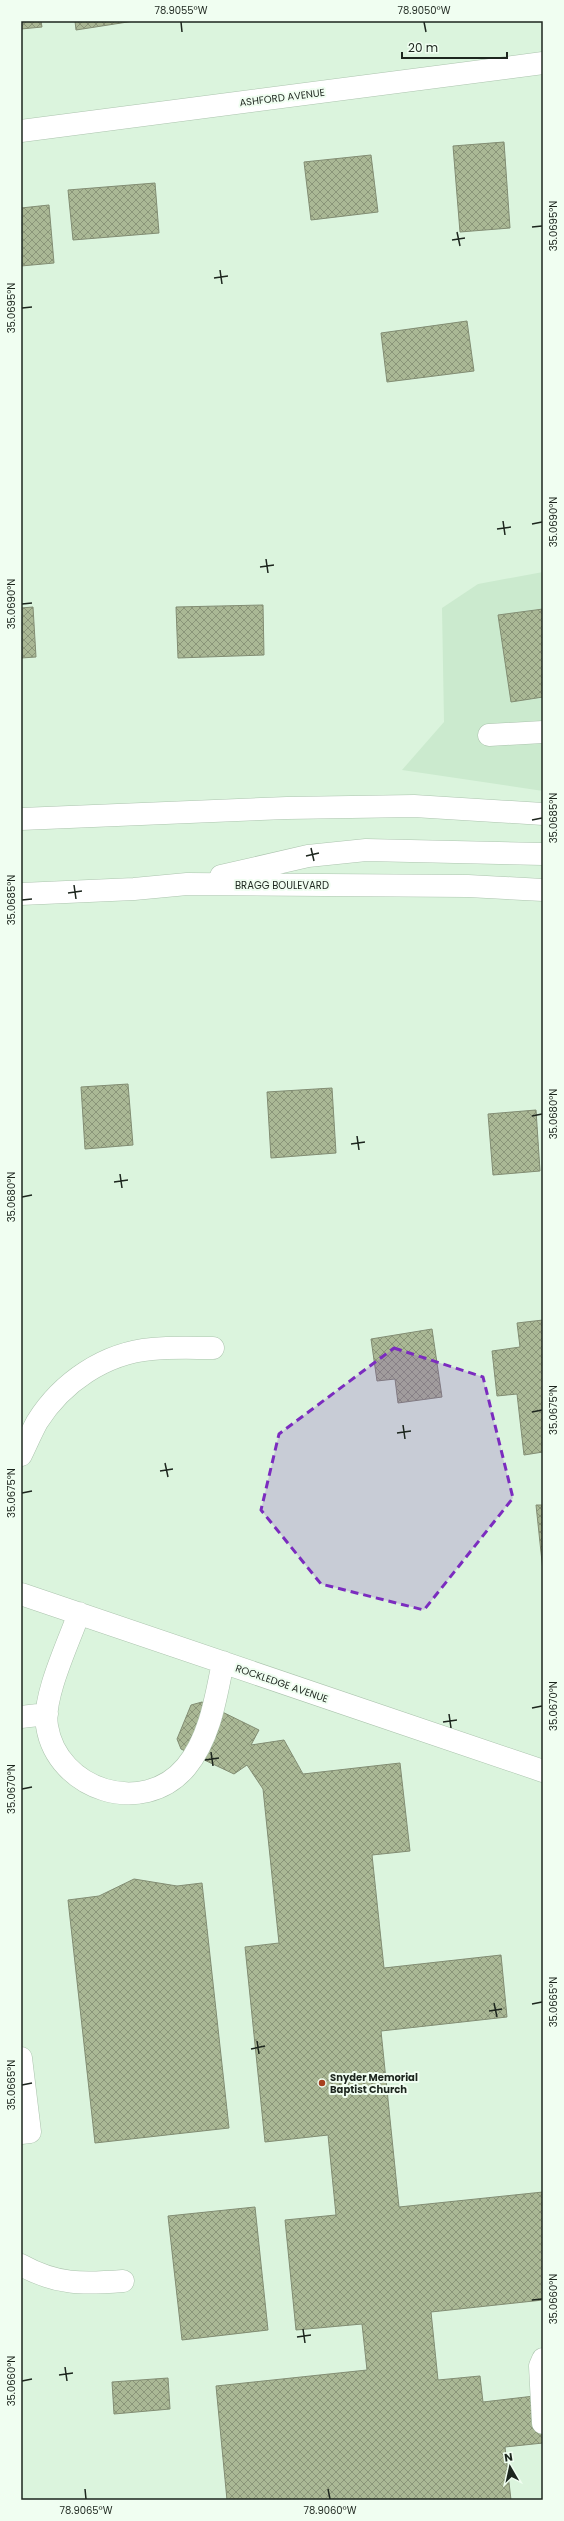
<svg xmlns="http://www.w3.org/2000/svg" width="564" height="2521" viewBox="0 0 564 2521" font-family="Poppins,sans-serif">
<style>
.built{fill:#cbeace}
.building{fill:url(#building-cross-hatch);stroke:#828d73}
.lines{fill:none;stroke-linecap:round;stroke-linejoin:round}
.minor-casing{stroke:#acc4ae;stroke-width:23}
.major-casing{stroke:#acc4ae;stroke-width:23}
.minor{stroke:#fff;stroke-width:22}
.major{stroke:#fff;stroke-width:22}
.marked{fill:#7b2cbf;fill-opacity:0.2;stroke:#7b2cbf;stroke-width:3;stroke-dasharray:8 5;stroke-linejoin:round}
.ticks{fill:none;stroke:#1d261e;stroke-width:1.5}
.poi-dot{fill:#a7401e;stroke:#f0fef1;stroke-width:1.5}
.labels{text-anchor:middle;stroke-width:4;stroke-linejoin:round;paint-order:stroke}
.street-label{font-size:10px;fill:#1d261e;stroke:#f0fef1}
.poi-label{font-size:10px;font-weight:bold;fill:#1d261e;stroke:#f0fef1;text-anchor:start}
.neatline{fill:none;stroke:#1d261e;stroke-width:1.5}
.ticks-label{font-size:10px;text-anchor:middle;fill:#1d261e}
</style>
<defs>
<pattern id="building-cross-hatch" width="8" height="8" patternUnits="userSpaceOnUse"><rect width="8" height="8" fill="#aab895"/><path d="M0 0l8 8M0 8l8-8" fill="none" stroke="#8a9579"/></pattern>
</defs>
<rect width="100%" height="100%" fill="#dbf4dd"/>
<path class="built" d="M 543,572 L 543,791 L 402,770 L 444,722 L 442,608 L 478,584 Z"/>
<path class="building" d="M 21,21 L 41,21 L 42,27 L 21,29 Z
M 75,21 L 134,21 L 76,30 Z
M 504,142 L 510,228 L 460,232 L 453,146 Z
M 371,155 L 378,212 L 311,220 L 304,162 Z
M 155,183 L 159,233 L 73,240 L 68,190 Z
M 49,205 L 54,263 L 21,266 L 21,208 Z
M 467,321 L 474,371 L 387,382 L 381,333 Z
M 263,605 L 264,655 L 178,658 L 176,607 Z
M 33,607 L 36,657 L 21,658 L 21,608 Z
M 543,609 L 543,697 L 511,702 L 498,615 Z
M 128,1084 L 133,1145 L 85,1149 L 81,1087 Z
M 332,1088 L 336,1153 L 271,1158 L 267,1092 Z
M 536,1110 L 540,1171 L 493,1175 L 488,1114 Z
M 543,1320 L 543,1452 L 524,1455 L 517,1394 L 497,1396 L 492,1351 L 520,1347 L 517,1323 Z
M 432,1329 L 442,1397 L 398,1403 L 395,1379 L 377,1381 L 371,1339 Z
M 536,1505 L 543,1505 L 543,1571 Z
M 202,1702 L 259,1730 L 251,1745 L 284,1740 L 303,1774 L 400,1763 L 410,1851 L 372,1855 L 384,1968 L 501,1955 L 507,2017 L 381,2031 L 399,2207 L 543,2192 L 543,2300 L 431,2312 L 438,2380 L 480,2376 L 483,2402 L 543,2395 L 543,2443 L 505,2447 L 511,2500 L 227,2500 L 216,2386 L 367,2370 L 362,2324 L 296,2330 L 285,2220 L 336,2215 L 328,2135 L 265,2142 L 245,1947 L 279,1943 L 263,1789 L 247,1765 L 234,1774 L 181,1749 L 177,1739 L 191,1705 Z
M 134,1879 L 177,1886 L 202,1883 L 229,2128 L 95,2143 L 68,1900 L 99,1896 Z
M 255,2207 L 268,2330 L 182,2340 L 168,2216 Z
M 168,2378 L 170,2409 L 114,2414 L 112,2382 Z"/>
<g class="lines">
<g class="minor-casing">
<path id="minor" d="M 21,131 L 543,63
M 489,735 L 543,732
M 21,1455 C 26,1445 31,1433 37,1422 C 62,1382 105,1353 152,1349 C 172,1347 193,1348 213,1348
M 21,1594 L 543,1771
M 79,1613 C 69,1642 42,1697 47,1726 C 57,1790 143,1818 186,1767 C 210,1738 216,1697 223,1662
M 21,1717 L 47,1714
M 21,2058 L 30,2132 L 21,2133
M 21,2265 C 57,2285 83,2284 123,2281
M 543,2359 L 540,2366 L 543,2423"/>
</g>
<g class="major-casing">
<path id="major" d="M 21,819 L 287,808 L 414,806 L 543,814
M 221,876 L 308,856 L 366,850 L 543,854
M 21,894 L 134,889 L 187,884 L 468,886 L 543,890"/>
</g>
<use href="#minor" class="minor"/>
<use href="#major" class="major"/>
</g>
<path class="marked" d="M 394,1348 L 483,1377 L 513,1498 L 424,1610 L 321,1584 L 261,1510 L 279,1434 Z"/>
<path class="ticks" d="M 181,22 L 182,32M 424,22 L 426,32M 532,227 L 542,226M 457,232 L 460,246M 452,240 L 465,238M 220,270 L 222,284M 214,278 L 228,276M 22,308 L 32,307M 503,521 L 505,535M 532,524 L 542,522M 497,529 L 511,527M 266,559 L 268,573M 260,567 L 274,565M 22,604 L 32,603M 532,820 L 542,818M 311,848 L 314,861M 306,856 L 319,853M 74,885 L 76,899M 68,893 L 82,891M 22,900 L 32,899M 532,1116 L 542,1114M 357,1136 L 359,1150M 351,1144 L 365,1142M 120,1174 L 122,1188M 114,1182 L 128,1180M 22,1197 L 32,1195M 532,1412 L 542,1410M 403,1425 L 405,1439M 397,1433 L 411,1431M 165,1463 L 168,1477M 160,1471 L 173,1469M 22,1493 L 32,1491M 532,1708 L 542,1706M 449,1714 L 451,1728M 443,1722 L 457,1720M 211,1752 L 213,1766M 205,1760 L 219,1758M 22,1789 L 32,1787M 494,2003 L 497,2017M 532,2004 L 542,2002M 489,2011 L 502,2009M 257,2041 L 259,2054M 251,2049 L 265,2046M 22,2085 L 32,2083M 532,2300 L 542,2299M 303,2329 L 305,2343M 297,2337 L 311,2335M 65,2367 L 67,2381M 59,2375 L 73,2373M 22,2381 L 32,2379M 85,2489 L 86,2499M 328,2489 L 330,2499"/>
<circle class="poi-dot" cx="322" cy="2083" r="4"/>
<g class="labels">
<g class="street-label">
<text transform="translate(282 97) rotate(-7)" y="4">ASHFORD AVENUE</text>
<text x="282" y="889">BRAGG BOULEVARD</text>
<text transform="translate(282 1683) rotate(19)" y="4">ROCKLEDGE AVENUE</text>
</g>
<g class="poi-label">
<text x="330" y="2081">Snyder Memorial<tspan x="330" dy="12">Baptist Church</tspan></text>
</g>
</g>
<rect width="564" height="2521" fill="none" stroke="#f0fef1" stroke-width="44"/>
<g transform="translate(510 2467) rotate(351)" stroke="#f0fef1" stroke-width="3" paint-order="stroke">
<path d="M0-3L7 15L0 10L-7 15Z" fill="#1d261e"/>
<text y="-6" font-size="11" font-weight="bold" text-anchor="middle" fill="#1d261e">N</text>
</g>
<path d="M402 52v6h105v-6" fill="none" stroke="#1d261e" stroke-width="2"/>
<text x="408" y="52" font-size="12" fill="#1d261e" stroke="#f0fef1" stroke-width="3" paint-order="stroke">20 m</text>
<rect x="22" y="22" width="520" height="2477" class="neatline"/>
<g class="ticks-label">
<text x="181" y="14">78.9055°W</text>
<text x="424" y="14">78.9050°W</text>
<text transform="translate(553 226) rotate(-90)" y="4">35.0695°N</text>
<text transform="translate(11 308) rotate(-90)" y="4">35.0695°N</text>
<text transform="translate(553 522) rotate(-90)" y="4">35.0690°N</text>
<text transform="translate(11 604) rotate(-90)" y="4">35.0690°N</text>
<text transform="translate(553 818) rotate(-90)" y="4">35.0685°N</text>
<text transform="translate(11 900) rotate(-90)" y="4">35.0685°N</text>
<text transform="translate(553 1114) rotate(-90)" y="4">35.0680°N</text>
<text transform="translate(11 1197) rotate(-90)" y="4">35.0680°N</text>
<text transform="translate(553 1410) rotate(-90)" y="4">35.0675°N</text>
<text transform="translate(11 1493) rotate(-90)" y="4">35.0675°N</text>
<text transform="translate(553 1706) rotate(-90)" y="4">35.0670°N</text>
<text transform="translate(11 1789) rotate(-90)" y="4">35.0670°N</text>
<text transform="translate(553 2002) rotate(-90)" y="4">35.0665°N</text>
<text transform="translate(11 2085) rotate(-90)" y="4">35.0665°N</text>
<text transform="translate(553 2299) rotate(-90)" y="4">35.0660°N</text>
<text transform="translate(11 2381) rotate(-90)" y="4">35.0660°N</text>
<text x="86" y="2514">78.9065°W</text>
<text x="330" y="2514">78.9060°W</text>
</g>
</svg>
